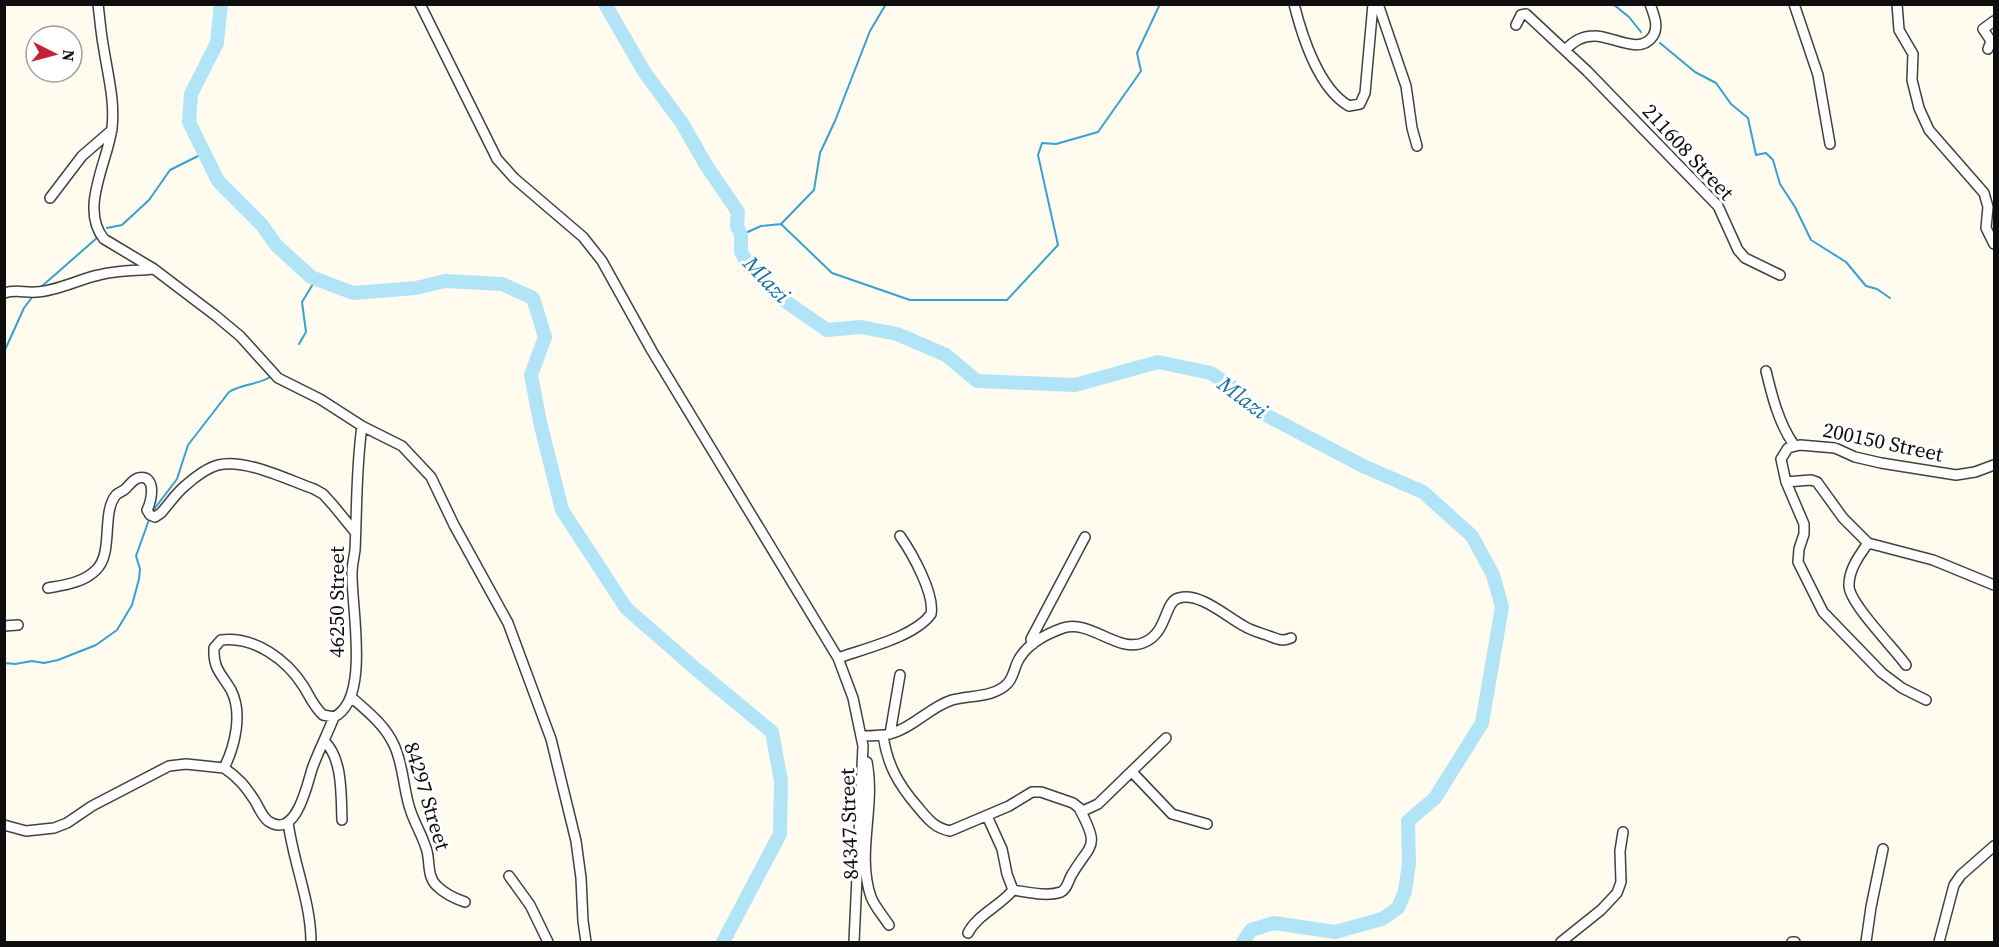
<svg xmlns="http://www.w3.org/2000/svg" width="1999" height="947" viewBox="0 0 1999 947" font-family="'Source Serif 4',serif">
<style>
.lines{fill:none;stroke-linecap:round;stroke-linejoin:round}
.stream{stroke:#36a1d2;stroke-width:2}
.river{stroke:#b2e4f8;stroke-width:14}
.minor-casing{stroke:#414141;stroke-width:12}
.minor{stroke:#fff;stroke-width:9}
.labels{text-anchor:middle;stroke-width:6;stroke-linejoin:round;paint-order:stroke}
.street-label{font-size:21px;fill:#0e0e0e;stroke:#fff}
.water-label{font-size:22px;font-style:italic;fill:#1271a5;stroke:#fff}
</style>
<rect width="100%" height="100%" fill="#fffbef"/>
<g class="lines">
<path class="stream" d="M 1613,4 L 1629,17 L 1641,32
M 1660,43 L 1695,72 L 1716,83 L 1731,104 L 1748,118 L 1756,155 L 1766,153 L 1773,160 L 1780,184 L 1795,207 L 1811,240 L 1846,262 L 1866,286 L 1877,289 L 1890,298
M 781,224 L 832,273 L 910,300 L 1007,300 L 1058,245 L 1038,155 L 1042,143 L 1056,144 L 1098,132 L 1141,71 L 1137,53 L 1160,4
M 107,228 L 122,225 L 149,200 L 170,170 L 204,153
M 741,235 L 761,226 L 781,224 L 814,190 L 820,153 L 835,121 L 870,31 L 886,4
M 41,287 L 98,237
M 299,344 L 306,332 L 302,302 L 316,279
M 4,352 L 24,308 L 33,296
M 152,512 L 177,479 L 188,445 L 229,392 C 242,384 258,385 272,376
M 4,663 L 15,664 L 32,661 L 44,663 L 58,660 L 96,645 L 117,630 L 132,605 L 139,579 L 140,569 L 136,556 L 150,517"/>
<path class="river" d="M 221,4 L 217,43 L 191,94 L 189,122 L 218,181 L 262,225 L 276,245 L 311,277 L 353,293 L 416,288 L 445,281 L 502,284 L 533,298 L 545,337 L 531,375 L 540,422 L 562,510 L 626,608 L 697,670 L 772,732 L 781,781 L 780,834 L 723,942
M 605,4 L 645,73 L 682,123 L 706,165 L 738,212 L 737,226 L 741,235 L 741,252 L 749,266 L 785,301 L 827,330 L 861,327 L 897,334 L 946,355 L 977,381 L 1075,385 L 1158,362 L 1211,373 L 1236,390 L 1247,405 L 1363,466 L 1423,492 L 1472,536 L 1493,575 L 1502,607 L 1482,723 L 1435,798 L 1408,821 L 1409,864 L 1405,891 L 1398,908 L 1382,919 L 1335,932 L 1274,923 L 1251,930 L 1243,942"/>
<g class="minor-casing">
<path id="minor" d="M 98,4 C 100,20 101,35 104,50 C 108,76 115,101 112,128 C 108,161 79,209 104,239 L 154,269 L 216,316 L 240,336 L 278,378 L 320,399 L 362,426 L 402,446 L 431,477 L 454,525 L 508,623 L 551,739 L 576,841 L 581,878 L 583,921 L 586,942
M 420,4 L 497,159 L 514,178 L 583,237 L 602,261 L 652,351 L 838,658 L 853,698 L 863,746 L 854,942
M 1294,4 C 1302,36 1319,89 1349,106 L 1360,104 L 1365,93 L 1373,4
M 1378,4 L 1406,86 L 1412,128 L 1417,146
M 1794,4 L 1818,75 L 1830,144
M 1897,4 L 1899,30 L 1913,54 L 1912,80 L 1919,108 L 1929,130 L 1984,193 L 1988,207 L 1986,228 L 1994,244
M 1516,25 L 1521,15 L 1526,14 L 1587,71 L 1718,206 L 1738,250 L 1745,258 L 1780,275
M 1988,49 L 1991,41 L 1983,29 L 1994,21
M 1565,50 C 1574,41 1582,36 1594,36 C 1611,35 1640,56 1653,36 C 1659,26 1654,15 1650,4
M 50,198 L 82,156 L 112,130
M 4,293 C 16,289 25,293 36,292 C 58,291 79,279 99,275 C 118,270 136,271 154,269
M 1766,371 C 1772,396 1779,424 1794,445
M 1786,482 L 1811,480 L 1817,482 L 1843,518 L 1868,543
M 48,588 C 64,585 83,583 96,570 C 114,553 101,513 116,495 C 118,493 121,492 124,490 C 128,487 132,480 138,478 C 157,474 152,501 147,510 L 150,515 L 155,517 L 161,513 C 169,504 176,493 186,485 C 194,478 207,468 218,465 C 245,458 288,480 314,489 L 323,494 L 333,505 L 355,532
M 4,626 L 18,625
M 1033,644 L 1031,639 L 1085,537
M 838,658 C 863,649 915,637 931,614 C 935,594 912,553 900,536
M 1906,665 C 1894,648 1848,602 1849,585 C 1849,569 1859,556 1868,543 L 1933,560 L 1994,585
M 351,697 C 367,711 385,725 394,745 C 404,766 403,790 411,812 C 416,826 423,837 427,851 C 430,863 427,877 437,886 C 444,893 456,899 465,902
M 1926,700 L 1902,688 L 1882,673 L 1823,612 L 1798,562 L 1799,549 L 1804,534 L 1804,524 L 1786,482 L 1781,459 L 1788,448 L 1800,445 L 1835,448 L 1855,457 L 1881,463 L 1956,475 L 1975,472 L 1994,465
M 890,734 L 900,675
M 883,735 C 887,764 898,784 917,806 C 927,818 934,828 950,831 L 1009,806 L 1032,792 L 1041,792 L 1073,803 L 1083,811 L 1098,804 L 1166,738
M 861,736 C 871,736 883,736 893,733 C 915,726 930,707 952,700 C 970,695 994,698 1008,683 C 1013,677 1014,670 1017,663 C 1025,645 1046,634 1063,628 C 1091,619 1119,655 1145,642 C 1168,632 1164,601 1179,598 C 1200,592 1227,617 1244,626 C 1252,631 1261,633 1269,636 C 1278,639 1282,642 1291,638
M 324,741 C 343,758 341,796 342,820
M 867,762 C 876,807 856,853 871,897 C 875,907 883,916 889,925
M 224,768 C 238,777 246,787 255,801 C 259,808 262,816 268,821 C 296,840 307,785 312,769 C 318,752 327,735 334,717
M 1132,772 L 1172,814 L 1207,824
M 987,816 L 1002,849 L 1007,874 L 1013,890
M 288,822 C 293,862 311,902 311,942
M 4,825 L 26,831 L 54,828 L 67,823 L 92,806 L 169,766 L 186,764 L 224,768 C 235,746 243,713 231,690 C 221,673 213,669 214,648 L 221,640 C 255,636 287,660 304,687 C 310,697 314,707 323,715 L 334,717 C 371,699 351,606 352,573 C 352,565 354,558 355,550 C 357,509 356,468 362,426
M 509,876 L 530,905 L 548,942
M 968,933 C 977,915 1000,906 1013,890 C 1027,892 1047,897 1061,892 C 1067,889 1068,882 1071,876 C 1090,843 1101,849 1080,810
M 1561,942 L 1601,910 L 1617,893 L 1621,882 L 1620,851 L 1623,832
M 1792,942 L 1795,942
M 1866,942 L 1871,907 L 1883,849
M 1939,942 L 1954,885 L 1961,875 L 1994,846"/>
</g>
<use href="#minor" class="minor"/>
</g>
<g class="labels">
<g class="street-label">
<text transform="translate(1688 152) rotate(47)" y="7">211608 Street</text>
<text transform="translate(1883 442) rotate(12)" y="7">200150 Street</text>
<text transform="translate(337 602) rotate(-90)" y="7">46250 Street</text>
<text transform="translate(427 796) rotate(73)" y="7">84297 Street</text>
<text transform="translate(849 824) rotate(-92)" y="7">84347 Street</text>
</g>
<g class="water-label">
<text transform="translate(767 279) rotate(46)" y="8">Mlazi</text>
<text transform="translate(1243 397) rotate(37)" y="8">Mlazi</text>
</g>
</g>
<rect width="1999" height="947" fill="none" stroke="#0e0e0e" stroke-width="12"/>
<g transform="translate(54 54) rotate(96)"><circle r="28" fill="#ffffff" stroke="#9f9f9f" stroke-width="1.5"/>
<path d="M0-4.5L10 22L0 15L-10 22Z" fill="#c42136"/>
<text y="-9" font-size="16" font-weight="bold" text-anchor="middle" fill="#0e0e0e">N</text>
</g>
</svg>
